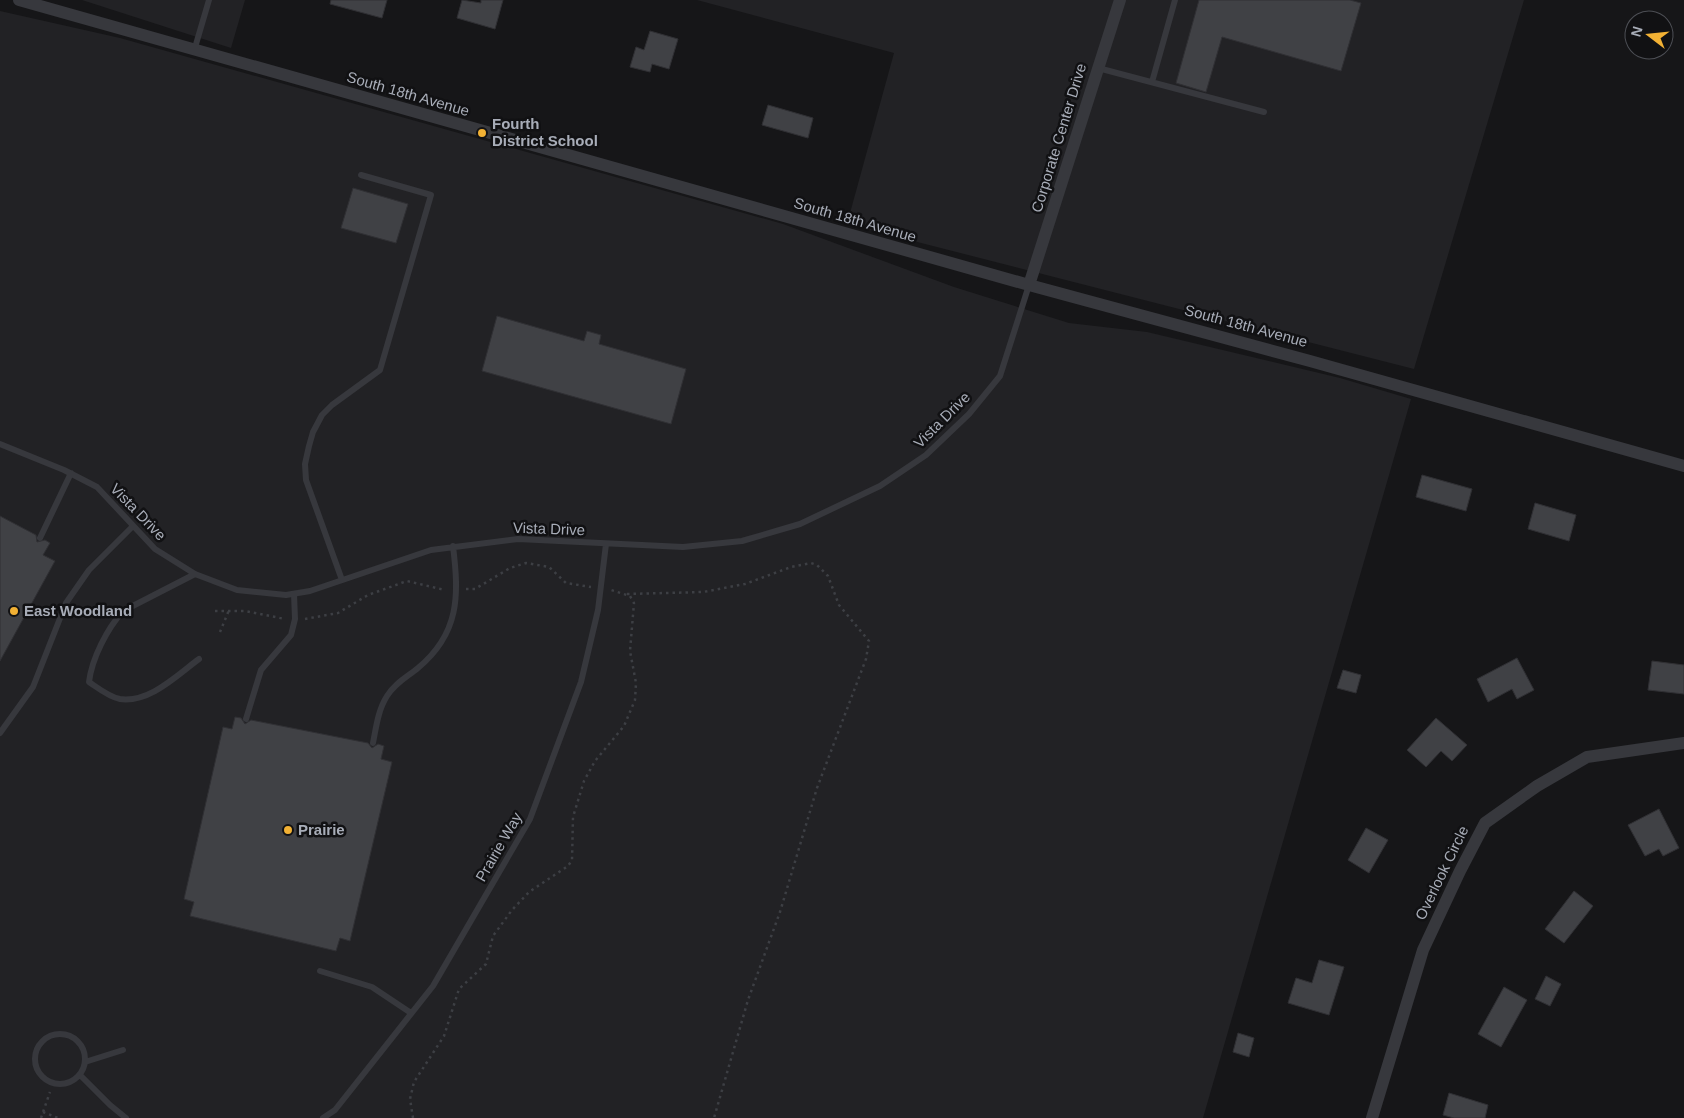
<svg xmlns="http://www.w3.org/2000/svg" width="1684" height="1118" viewBox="0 0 1684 1118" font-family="Arial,sans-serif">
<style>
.built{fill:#222225}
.building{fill:#404145;stroke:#303034}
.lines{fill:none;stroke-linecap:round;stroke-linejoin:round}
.path{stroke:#3d3f44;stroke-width:2.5;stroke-dasharray:2.5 4;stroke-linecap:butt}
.service{stroke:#37383d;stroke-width:6}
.minor{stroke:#37383d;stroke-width:12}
.poi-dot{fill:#f2b134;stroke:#111113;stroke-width:2}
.labels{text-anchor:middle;stroke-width:5;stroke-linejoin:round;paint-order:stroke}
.street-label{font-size:15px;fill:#a8adb8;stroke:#111113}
.poi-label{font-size:15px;font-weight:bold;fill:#a8adb8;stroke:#111113;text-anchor:start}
</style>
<rect width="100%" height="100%" fill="#161618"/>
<path class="built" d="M 82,0 L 245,0 L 231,48 Z
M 697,0 L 1524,0 L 1414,369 L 847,224 L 894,53 Z
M 0,11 L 120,38 L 783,224 L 954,287 L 1069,323 L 1147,332 L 1340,378 L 1411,399 L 1203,1118 L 0,1118 Z"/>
<path class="building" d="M 331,0 L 387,0 L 382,18 L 330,4 Z
M 462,0 L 481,3 L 481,0 L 503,0 L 495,29 L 457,18 Z
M 1199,0 L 1350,0 L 1361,3 L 1341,71 L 1222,37 L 1206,92 L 1176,83 Z
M 650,31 L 678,39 L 669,69 L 652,64 L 650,72 L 630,67 L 636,47 L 644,50 Z
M 768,105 L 813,118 L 808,138 L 762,125 Z
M 353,188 L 408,204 L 396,243 L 341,228 Z
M 497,316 L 584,341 L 587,331 L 601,335 L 599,344 L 686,369 L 671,424 L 482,371 Z
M 1422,475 L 1472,489 L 1466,511 L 1416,497 Z
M 1535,503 L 1576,515 L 1569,541 L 1528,529 Z
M 0,516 L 36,535 L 37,542 L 45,540 L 50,543 L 43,555 L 55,561 L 0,661 Z
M 1517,658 L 1534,690 L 1517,699 L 1512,689 L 1488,702 L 1477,679 Z
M 1652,661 L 1684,665 L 1684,694 L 1648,690 Z
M 1343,670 L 1361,675 L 1356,693 L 1337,688 Z
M 235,717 L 241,718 L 245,724 L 251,720 L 368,743 L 372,748 L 378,744 L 384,746 L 381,759 L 392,762 L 350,941 L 340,938 L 336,951 L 190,916 L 194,902 L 184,899 L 223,727 L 232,729 Z
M 1436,718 L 1467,745 L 1452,761 L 1441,751 L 1426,767 L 1407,750 Z
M 1659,809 L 1679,848 L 1663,856 L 1659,849 L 1645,856 L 1628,825 Z
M 1366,828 L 1388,840 L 1369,873 L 1348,860 Z
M 1574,891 L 1593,906 L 1564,943 L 1545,929 Z
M 1319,960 L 1344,967 L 1329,1015 L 1288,1003 L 1296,978 L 1312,983 Z
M 1546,976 L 1561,984 L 1550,1006 L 1535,999 Z
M 1504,987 L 1527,1000 L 1501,1047 L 1478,1034 Z
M 1238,1033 L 1254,1038 L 1249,1057 L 1233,1052 Z
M 1449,1093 L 1488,1105 L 1485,1118 L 1454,1118 L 1443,1115 Z"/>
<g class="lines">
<path class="path" d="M 466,589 L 475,589 L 510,568 L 526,563 L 549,567 L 566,583 L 591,587
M 627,594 L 703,592 L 745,584 L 791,567 L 811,563 L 817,565 L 828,576 L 839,605 L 869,641 L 866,659 L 817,788 L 780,912 L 748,1000 L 714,1118
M 215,611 L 245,611 L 285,619
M 305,619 L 338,613 L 368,595 L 407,581 L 445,590
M 220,632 L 229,610
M 43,1112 L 58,1118
M 41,1118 L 50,1092
M 413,1118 L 410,1099 L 414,1082 L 444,1036 L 459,989 L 486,964 L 493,936 L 512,910 L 529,892 L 568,866 L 572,860 L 573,817 L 584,781 L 595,761 L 624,726 L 635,700 L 636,683 L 630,651 L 634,603 L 630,596 L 611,590"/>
<path class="service" d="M 194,51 L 209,0
M 1098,68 L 1264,112
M 1152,82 L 1175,0
M 0,444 L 64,470 L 97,487 L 155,549 L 195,574 L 237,590 L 286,595 L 310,591 L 431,550 L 518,539 L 683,547 L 742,541 L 800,524 L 880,486 L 926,455 L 969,414 L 1000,376 L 1029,285
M 40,538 L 71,473
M 195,574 L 123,611 C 107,629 92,658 89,682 C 98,688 109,697 120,699 C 150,703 177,675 199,659
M 342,580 L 306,480 L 305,464 L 309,446 L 313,432 L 322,415 L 332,405 L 380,370 L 431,195 L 361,175
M 246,719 L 261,670 L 291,635 L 295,619 L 294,594
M 0,733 L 33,687 L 66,603 L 89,570 L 133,526
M 373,743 C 376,728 378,710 387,696 C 395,683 407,677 418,668 C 460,633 459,595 453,546
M 320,971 L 372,987 L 411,1013
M35 1059a25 25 0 1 1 50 0a25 25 0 1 1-50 0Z
M 85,1062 L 123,1050
M 80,1075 L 110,1105 L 126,1118
M 323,1118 L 335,1110 L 433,986 L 530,819 L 581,682 L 598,610 L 606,544"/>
<path class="minor" d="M 19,0 L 1029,285 L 1310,361 L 1684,466
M 1029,285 L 1120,0
M 1372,1118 L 1423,950 L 1460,871 L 1485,823 L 1537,786 L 1587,757 L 1684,743"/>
</g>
<g class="poi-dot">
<circle cx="482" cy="133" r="5"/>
<circle cx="14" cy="611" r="5"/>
<circle cx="288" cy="830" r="5"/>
</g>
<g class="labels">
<g class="street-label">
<text transform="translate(408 94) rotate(16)" y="5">South 18th Avenue</text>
<text transform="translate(1059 138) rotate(-73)" y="5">Corporate Center Drive</text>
<text transform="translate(855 220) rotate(16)" y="5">South 18th Avenue</text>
<text transform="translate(1246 326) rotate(15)" y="5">South 18th Avenue</text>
<text transform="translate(942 420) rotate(-45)" y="5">Vista Drive</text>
<text transform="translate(138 512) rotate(46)" y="5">Vista Drive</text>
<text transform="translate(549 529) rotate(2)" y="5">Vista Drive</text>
<text transform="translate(499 847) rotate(-60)" y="5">Prairie Way</text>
<text transform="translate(1442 873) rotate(-64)" y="5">Overlook Circle</text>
</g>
<g class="poi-label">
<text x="492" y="129">Fourth<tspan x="492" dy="17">District School</tspan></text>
<text x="24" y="616">East Woodland</text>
<text x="298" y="835">Prairie</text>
</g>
</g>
<g transform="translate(1649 35) rotate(286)"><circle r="24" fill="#111113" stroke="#4d4f55"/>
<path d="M0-4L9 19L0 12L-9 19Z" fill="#f2b134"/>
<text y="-8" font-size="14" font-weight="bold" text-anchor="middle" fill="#a8adb8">N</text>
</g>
</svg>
